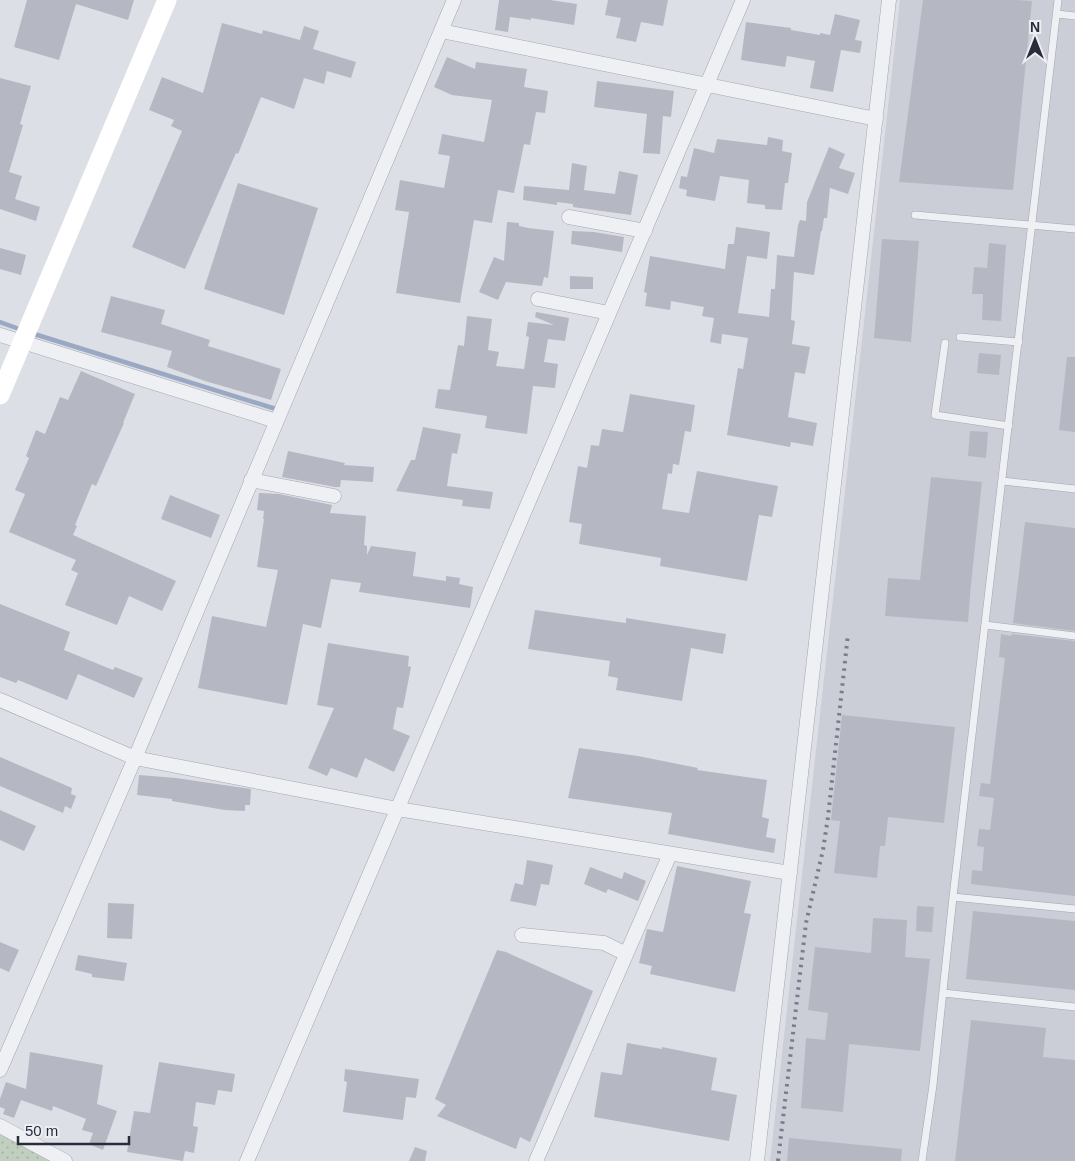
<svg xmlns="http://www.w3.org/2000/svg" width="1075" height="1161" viewBox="0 0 1075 1161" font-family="Helvetica,sans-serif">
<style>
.built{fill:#ccced7}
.green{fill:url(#green-dots)}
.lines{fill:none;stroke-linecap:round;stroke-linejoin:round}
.stream{stroke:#9ba8c3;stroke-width:4.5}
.building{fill:#b5b8c2}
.lane-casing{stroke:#a3a6af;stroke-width:8}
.street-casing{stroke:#a3a6af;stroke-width:15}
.lane{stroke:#eff0f4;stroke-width:7}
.street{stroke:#eff0f4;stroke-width:14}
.secondary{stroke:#fff;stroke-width:19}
.rail{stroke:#787d8d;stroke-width:4;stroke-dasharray:2.5 5;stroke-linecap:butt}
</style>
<defs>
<pattern id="green-dots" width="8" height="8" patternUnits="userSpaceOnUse" patternTransform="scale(1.25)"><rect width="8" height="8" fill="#c0cfbf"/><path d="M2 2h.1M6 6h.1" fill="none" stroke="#a5b2a5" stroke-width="1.8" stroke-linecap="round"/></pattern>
</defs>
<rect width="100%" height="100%" fill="#dddfe6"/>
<path class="built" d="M 900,0 L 1075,0 L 1075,1161 L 770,1161 Z"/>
<path class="green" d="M 0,1127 L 63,1161 L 0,1161 Z"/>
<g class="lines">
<path class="stream" d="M 0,322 L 22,330
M 31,333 L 276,409"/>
</g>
<path class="building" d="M 27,0 L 134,0 L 128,20 L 76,4 L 59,60 L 14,47 Z
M 499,0 L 550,0 L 577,4 L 574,25 L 531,18 L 531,20 L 510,17 L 508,32 L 495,30 Z
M 608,0 L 668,0 L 663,26 L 641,22 L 636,42 L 616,38 L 621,18 L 605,15 Z
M 923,0 L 1017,0 L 1032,1 L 1013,190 L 899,182 Z
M 835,14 L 860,20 L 855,40 L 862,41 L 860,53 L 841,50 L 833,92 L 810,88 L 815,61 L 787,56 L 785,67 L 741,60 L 746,22 L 791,28 L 791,30 L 820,35 L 820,33 L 830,35 Z
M 222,23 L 262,34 L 263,30 L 300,40 L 304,26 L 319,31 L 313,49 L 356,62 L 351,78 L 327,71 L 324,84 L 304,78 L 294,109 L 261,97 L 238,154 L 236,153 L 185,269 L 132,247 L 182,131 L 171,126 L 174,120 L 149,110 L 162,77 L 203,93 Z
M 447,57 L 475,69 L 476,62 L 527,69 L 524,87 L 548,91 L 545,113 L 536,112 L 530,145 L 524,144 L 514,193 L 498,190 L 492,223 L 474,220 L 460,303 L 396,293 L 409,212 L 395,210 L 400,180 L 444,188 L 450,156 L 438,154 L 442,134 L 484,142 L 492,100 L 452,95 L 434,87 Z
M 0,78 L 31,86 L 20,124 L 23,125 L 9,172 L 22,176 L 15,199 L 40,207 L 36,221 L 0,209 Z
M 597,81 L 674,91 L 671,117 L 663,116 L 660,154 L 643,153 L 647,114 L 594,107 Z
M 768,137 L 783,140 L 782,151 L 792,153 L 788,183 L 785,183 L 782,210 L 765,209 L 765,205 L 747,203 L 749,180 L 720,176 L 715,201 L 686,196 L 687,190 L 679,188 L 681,176 L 687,177 L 694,148 L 714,153 L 717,139 L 767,145 Z
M 829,147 L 845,154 L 839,168 L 855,173 L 848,194 L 830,188 L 827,218 L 824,218 L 822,231 L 821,231 L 814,275 L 794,272 L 791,320 L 795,321 L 792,344 L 810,347 L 805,374 L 795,372 L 788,417 L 817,423 L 813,446 L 791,442 L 790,447 L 727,435 L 738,368 L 743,369 L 748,338 L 722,334 L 721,344 L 710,342 L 714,318 L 702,316 L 704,307 L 671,301 L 670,310 L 645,306 L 647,293 L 644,292 L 650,256 L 725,269 L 728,244 L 734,244 L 736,227 L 770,232 L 767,259 L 747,256 L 738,313 L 769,317 L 771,289 L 775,289 L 777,255 L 794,257 L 798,225 L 800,220 L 806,221 L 807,202 Z
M 572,163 L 587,166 L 584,190 L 615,194 L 619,171 L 638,175 L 631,215 L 573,207 L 573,204 L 557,202 L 557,205 L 523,200 L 524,186 L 569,190 Z
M 238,183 L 318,208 L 284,315 L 204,289 Z
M 507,222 L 519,223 L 519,226 L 528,228 L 554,231 L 548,278 L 544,277 L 542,286 L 506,282 L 498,300 L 479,292 L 494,257 L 504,261 Z
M 572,231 L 594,232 L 624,237 L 622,252 L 571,244 Z
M 882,239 L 919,241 L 911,342 L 874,338 Z
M 989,243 L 1006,245 L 1001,321 L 982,320 L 983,294 L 972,294 L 974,267 L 987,268 Z
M 0,248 L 26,255 L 21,275 L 0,269 Z
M 570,276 L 593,277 L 593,289 L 570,289 Z
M 111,296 L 165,310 L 161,324 L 210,340 L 208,346 L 281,369 L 271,400 L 205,381 L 167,367 L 172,351 L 101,332 Z
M 536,312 L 569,318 L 565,341 L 548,339 L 544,362 L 558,364 L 555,388 L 533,386 L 527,434 L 485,428 L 487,416 L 435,408 L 438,389 L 450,390 L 458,345 L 464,346 L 467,316 L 492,319 L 488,350 L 499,352 L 496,366 L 524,369 L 529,337 L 526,336 L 528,322 L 554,325 L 535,317 Z
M 979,353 L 1001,355 L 999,375 L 977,373 Z
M 1067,357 L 1075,357 L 1075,432 L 1059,430 Z
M 81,371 L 135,394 L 123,423 L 124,423 L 96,486 L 92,484 L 75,525 L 77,526 L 73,535 L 176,581 L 162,611 L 129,596 L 117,625 L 65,605 L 78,573 L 71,570 L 76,560 L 9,532 L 25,494 L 15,490 L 29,458 L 26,456 L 36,430 L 45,434 L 60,397 L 68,400 Z
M 630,394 L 695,405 L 691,432 L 685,431 L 679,465 L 673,464 L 672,474 L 668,473 L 662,509 L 689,513 L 697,471 L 778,486 L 772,517 L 759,515 L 747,581 L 660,566 L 661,558 L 579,544 L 582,524 L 569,522 L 578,466 L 587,468 L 591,445 L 599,446 L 602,429 L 623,432 Z
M 423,427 L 461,434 L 457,454 L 452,453 L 447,486 L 493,492 L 490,509 L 462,506 L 463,500 L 396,491 L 411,460 L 415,460 Z
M 970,431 L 988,432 L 986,458 L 968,456 Z
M 288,451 L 345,463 L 344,465 L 374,467 L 373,482 L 341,480 L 340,487 L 335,487 L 282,477 Z
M 931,477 L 982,482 L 971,584 L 968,622 L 885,616 L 888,578 L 920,580 Z
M 259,493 L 279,494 L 332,505 L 330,513 L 366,516 L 364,545 L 367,546 L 367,555 L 371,546 L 416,552 L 413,576 L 446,581 L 446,576 L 460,578 L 459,584 L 473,587 L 470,608 L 359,592 L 361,583 L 331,579 L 321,628 L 303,624 L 287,705 L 198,688 L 212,616 L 266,627 L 278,570 L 257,567 L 264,519 L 263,519 L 264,511 L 257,510 Z
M 170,495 L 220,515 L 211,538 L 161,519 Z
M 1025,522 L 1075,528 L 1075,631 L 1013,623 Z
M 0,604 L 70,632 L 64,650 L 113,670 L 115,667 L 143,678 L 134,698 L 78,674 L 67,700 L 18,680 L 16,683 L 0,677 Z
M 535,610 L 626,623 L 626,618 L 726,634 L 723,654 L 691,648 L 682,701 L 616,690 L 618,678 L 608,676 L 610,661 L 528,649 Z
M 1001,634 L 1011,636 L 1012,634 L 1075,641 L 1075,896 L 971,884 L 972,870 L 982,871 L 984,847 L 977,846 L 979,829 L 990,830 L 994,798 L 979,796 L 981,783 L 990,784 L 1005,658 L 999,657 Z
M 328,643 L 409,656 L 408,666 L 411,667 L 403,708 L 397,707 L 393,729 L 410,736 L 394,772 L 365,758 L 357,778 L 331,768 L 327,776 L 308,768 L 334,708 L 317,705 Z
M 842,715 L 955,727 L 944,823 L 888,817 L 885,846 L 880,846 L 877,878 L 834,873 L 840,821 L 831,820 Z
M 579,748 L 638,756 L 698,768 L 697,770 L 767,780 L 762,817 L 769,819 L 766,837 L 776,839 L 774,853 L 668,834 L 672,813 L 568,798 Z
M 0,757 L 72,788 L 71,794 L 76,796 L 71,809 L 65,806 L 63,813 L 0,786 Z
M 139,775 L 176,778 L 251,789 L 250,805 L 245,805 L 245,811 L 225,810 L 172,801 L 172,799 L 137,795 Z
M 0,810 L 36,826 L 24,851 L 0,840 Z
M 527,860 L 553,865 L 549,885 L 541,884 L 536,906 L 510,901 L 515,883 L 523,885 Z
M 677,866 L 751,881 L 744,913 L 751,914 L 735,992 L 650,974 L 652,966 L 639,963 L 647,929 L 663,932 Z
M 590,867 L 622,879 L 624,872 L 646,881 L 638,901 L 608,889 L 606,893 L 584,884 Z
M 108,903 L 134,904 L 132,939 L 107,938 Z
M 917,906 L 934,907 L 932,932 L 916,931 Z
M 973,911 L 1075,921 L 1075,990 L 966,979 Z
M 873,918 L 907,920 L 905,957 L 930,959 L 920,1051 L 849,1044 L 843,1112 L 801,1108 L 806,1038 L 825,1040 L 828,1013 L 808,1010 L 815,947 L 871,953 Z
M 0,942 L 19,950 L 9,972 L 0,968 Z
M 497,950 L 506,952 L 593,991 L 530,1142 L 520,1137 L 516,1149 L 437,1116 L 446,1105 L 435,1099 Z
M 78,955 L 127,963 L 124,981 L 92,977 L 92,974 L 75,970 Z
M 971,1020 L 1046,1028 L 1043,1057 L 1075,1060 L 1075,1161 L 955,1161 Z
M 627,1043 L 662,1049 L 662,1047 L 717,1058 L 711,1090 L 737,1095 L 729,1141 L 594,1117 L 601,1072 L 622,1075 Z
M 30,1052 L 103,1065 L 97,1104 L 117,1111 L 103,1150 L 89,1144 L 93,1133 L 82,1130 L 86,1119 L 53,1106 L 52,1111 L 21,1100 L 14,1118 L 3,1114 L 5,1109 L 0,1107 L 0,1099 L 6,1082 L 26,1089 Z
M 159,1062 L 235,1074 L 232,1092 L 218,1090 L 215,1105 L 196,1102 L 193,1126 L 198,1127 L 194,1153 L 185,1151 L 183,1161 L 127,1152 L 134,1111 L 150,1113 Z
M 345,1069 L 419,1079 L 416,1098 L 406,1097 L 403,1120 L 343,1112 L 347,1082 L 344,1081 Z
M 789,1138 L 902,1149 L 901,1161 L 787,1161 Z
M 415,1147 L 427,1151 L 425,1161 L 409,1161 Z"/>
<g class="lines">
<g class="lane-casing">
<path id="lane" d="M 1057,14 L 1075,16
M 915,215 L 1075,229
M 960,337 L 1019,342
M 945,343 L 935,415 L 1009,426
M 1003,481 L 1075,489
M 985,625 L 1075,636
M 953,897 L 1075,909
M 943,993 L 1075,1007
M 922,1161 L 933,1085 L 953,897 L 1058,0"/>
</g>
<g class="street-casing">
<path id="street" d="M 441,31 L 876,119
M 569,217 L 645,231
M 538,299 L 609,313
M 0,335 L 276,421
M 251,480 L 334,496
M 0,700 L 135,758 L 398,809 L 790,873
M 522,935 L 604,943 L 626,954
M 0,1070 L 135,758 L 454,0
M 0,1126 L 65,1161
M 247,1161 L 743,0
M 536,1161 L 670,854
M 757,1161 L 889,0"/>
</g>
<use href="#lane" class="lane"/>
<use href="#street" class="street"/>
<path class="secondary" d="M 0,395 L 167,0"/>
<path class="rail" d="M 778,1161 L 806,923 L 823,850 L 828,817 L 848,634"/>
</g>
<g transform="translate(1035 40)" stroke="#eceef3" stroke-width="4" paint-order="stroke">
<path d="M0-4L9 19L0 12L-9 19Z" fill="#282c3b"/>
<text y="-8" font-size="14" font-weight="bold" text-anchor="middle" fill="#282c3b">N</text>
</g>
<path d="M18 1136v8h111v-8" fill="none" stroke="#282c3b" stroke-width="2.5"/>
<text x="25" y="1136" font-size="15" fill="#282c3b" stroke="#eceef3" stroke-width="4" paint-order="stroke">50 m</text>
</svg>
